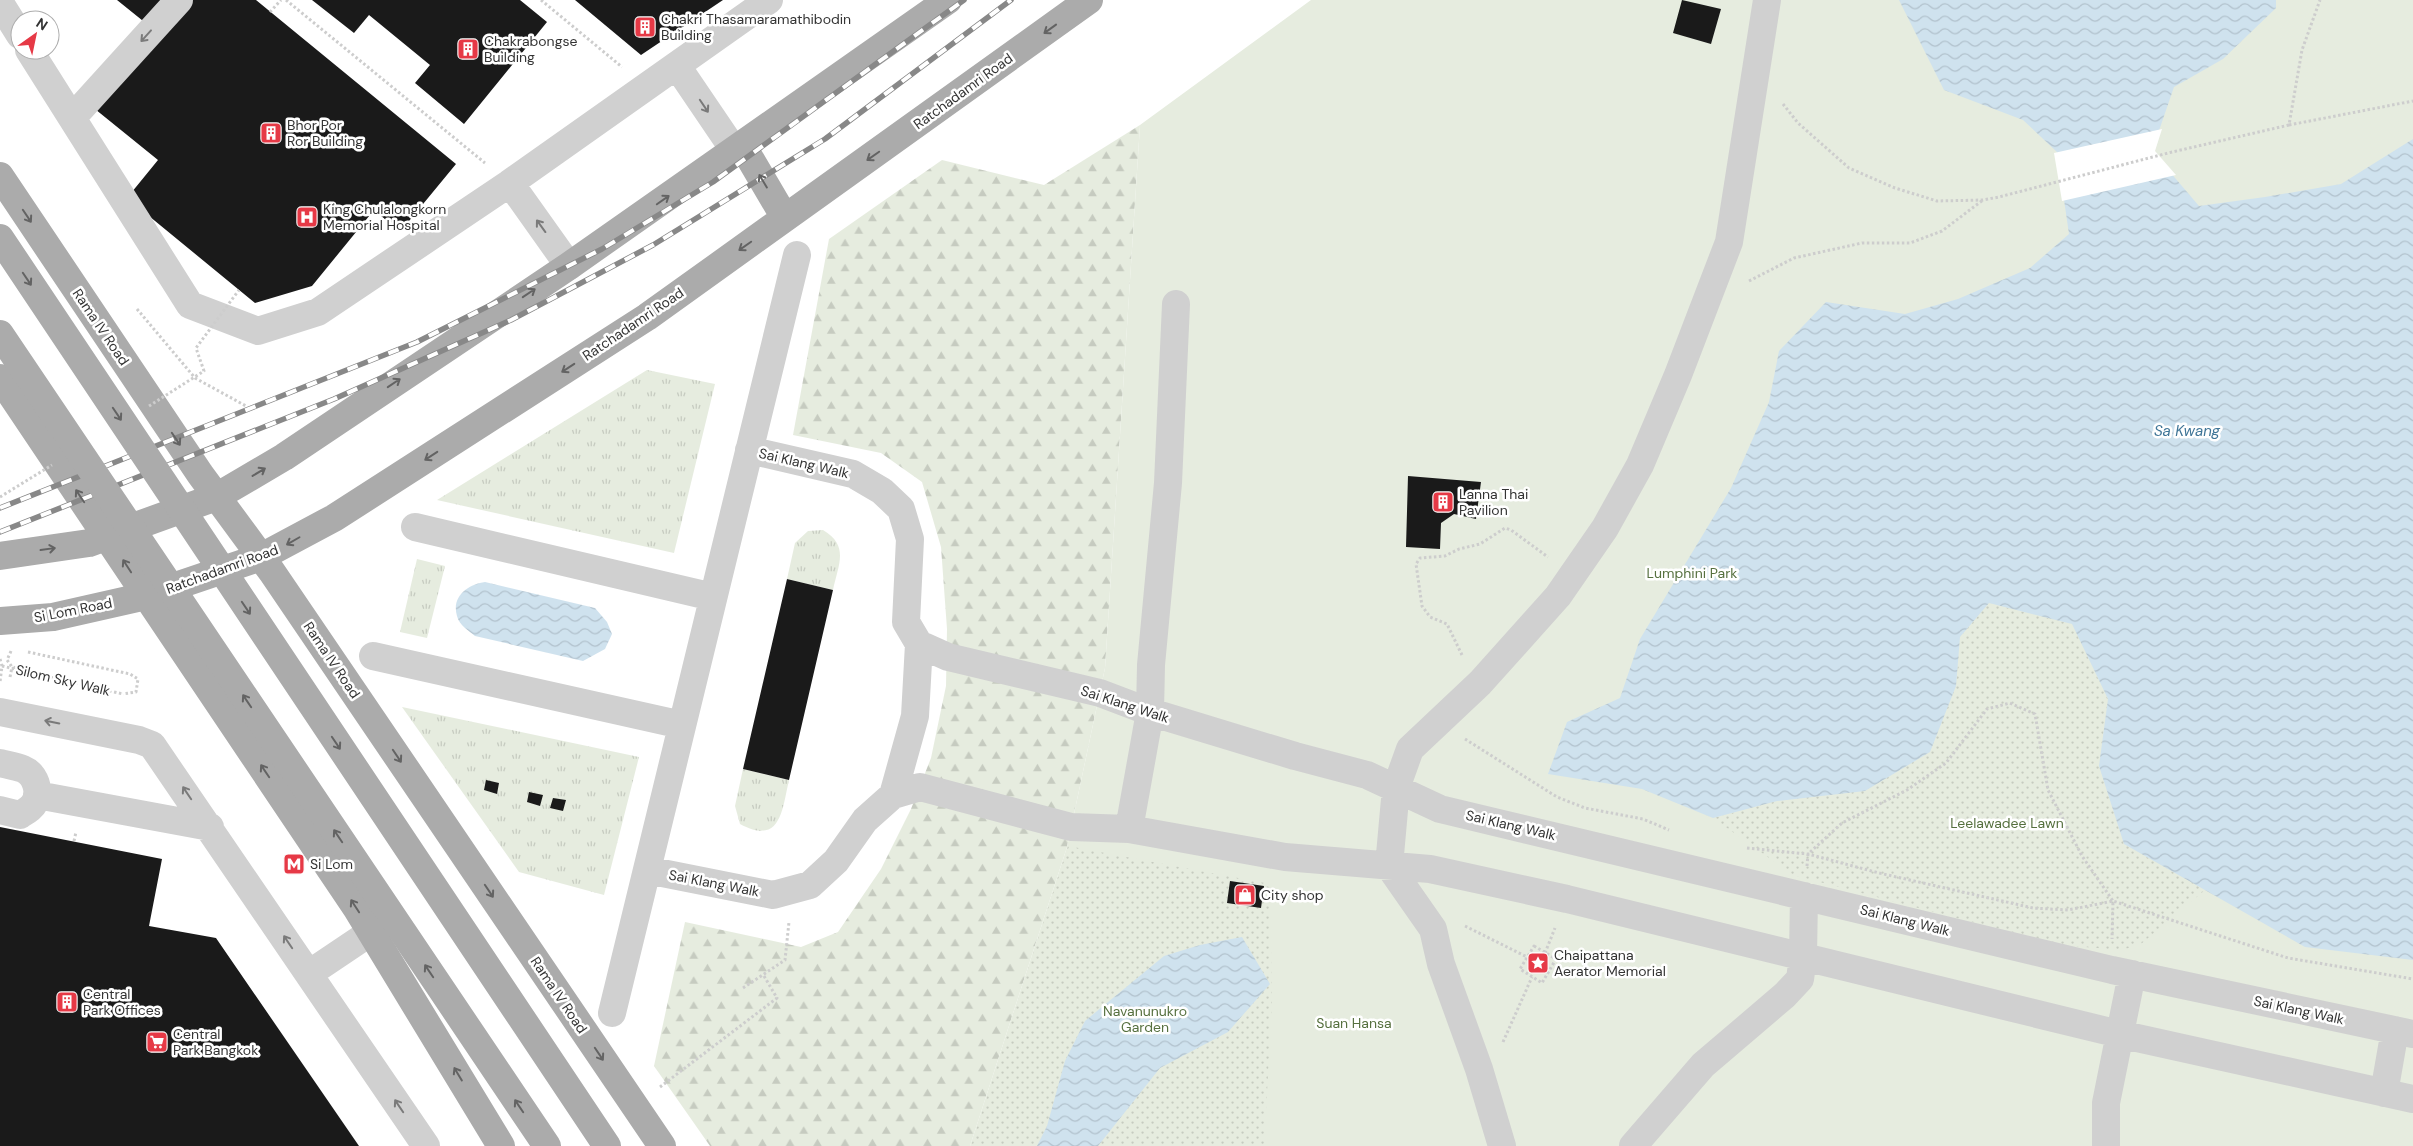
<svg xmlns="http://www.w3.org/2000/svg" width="2413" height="1146" viewBox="0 0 2413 1146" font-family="'DM Sans',sans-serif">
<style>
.grass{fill:url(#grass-tufts)}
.forest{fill:url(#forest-firs)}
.park{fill:#e6ecdf}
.garden{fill:url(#garden-dots)}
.water{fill:url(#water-waves)}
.pier{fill:#fff}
.building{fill:#1a1a1a}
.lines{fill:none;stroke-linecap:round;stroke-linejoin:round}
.path{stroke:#cdcdcd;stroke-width:3;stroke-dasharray:2.5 2.5;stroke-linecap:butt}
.minor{stroke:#d0d0d0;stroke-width:28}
.major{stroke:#ababab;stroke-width:28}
.rail-casing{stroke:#888;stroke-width:5.5}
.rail{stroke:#fff;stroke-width:4;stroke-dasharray:11;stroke-linecap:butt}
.path-bridge{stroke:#cdcdcd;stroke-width:3;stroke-dasharray:2.5 2.5;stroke-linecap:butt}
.major-bridge{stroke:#ababab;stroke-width:28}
.oneway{stroke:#636363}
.oneway2{stroke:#7a7a7a}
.labels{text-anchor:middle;stroke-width:5;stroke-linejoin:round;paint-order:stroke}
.poi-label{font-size:14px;fill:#333;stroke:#fff;text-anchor:start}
.street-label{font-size:14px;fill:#333;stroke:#fff}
.park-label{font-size:14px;fill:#56703f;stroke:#fff}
.water-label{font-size:15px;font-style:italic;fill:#3f7597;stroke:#fff}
</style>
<defs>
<pattern id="grass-tufts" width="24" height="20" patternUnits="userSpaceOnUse" patternTransform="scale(1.25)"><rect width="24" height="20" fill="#e6ecdf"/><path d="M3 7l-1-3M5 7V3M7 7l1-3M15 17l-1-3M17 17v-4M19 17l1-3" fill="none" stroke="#c6cbc0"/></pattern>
<pattern id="forest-firs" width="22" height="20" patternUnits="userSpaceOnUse" patternTransform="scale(1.25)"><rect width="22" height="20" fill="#e6ecdf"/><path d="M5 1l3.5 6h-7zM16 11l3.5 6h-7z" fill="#c6cbc0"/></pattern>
<pattern id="garden-dots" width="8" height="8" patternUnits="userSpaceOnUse" patternTransform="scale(1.25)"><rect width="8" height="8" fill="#e6ecdf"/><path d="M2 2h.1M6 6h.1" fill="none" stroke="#c6cbc0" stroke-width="1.8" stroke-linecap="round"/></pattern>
<pattern id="water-waves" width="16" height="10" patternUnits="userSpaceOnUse" patternTransform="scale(1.25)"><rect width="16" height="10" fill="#cfe2ee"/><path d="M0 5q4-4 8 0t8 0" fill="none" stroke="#b2c2cd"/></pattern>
</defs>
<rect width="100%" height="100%" fill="#fff"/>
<path class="grass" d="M 647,370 L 715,384 L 674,553 L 437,500 Z
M 823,530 C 850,546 838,565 833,590 L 787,579 L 795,543 L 808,531 Z
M 417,559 L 445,566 L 427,638 L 400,632 Z
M 402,707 L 639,757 L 604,895 L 519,872 Z
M 743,769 L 789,780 C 782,810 781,846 740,824 L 735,806 Z"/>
<path class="forest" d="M 1140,125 L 1105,668 L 1067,847 L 970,1146 L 710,1146 L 654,1066 L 685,922 L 801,947 L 838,932 L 881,869 L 911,809 L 931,758 L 946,686 L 947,629 L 941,547 L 922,482 L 881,453 L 793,435 L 829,239 L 942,160 L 1044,185 Z"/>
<path class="park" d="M 1311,0 L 2413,0 L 2413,1146 L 970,1146 L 1067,847 L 1105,668 L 1140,125 Z"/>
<path class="garden" d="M 1989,603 L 2072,624 L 2108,699 L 2099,766 L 2124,844 L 2205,890 L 2141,944 L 2122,950 L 2059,945 L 1793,875 L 1713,818 L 1777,801 L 1956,686 L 1960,637 Z
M 1068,846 L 1270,884 L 1272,1004 L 1264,1146 L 971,1146 Z"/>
<path class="water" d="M 1899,0 L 2276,0 L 2276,8 L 2223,59 L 2174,87 L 2152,151 L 2199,206 L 2265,197 L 2341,184 L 2413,139 L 2413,960 L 2305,947 L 2124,844 L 2099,766 L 2108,699 L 2072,624 L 1989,603 L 1960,637 L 1956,686 L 1930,752 L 1865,791 L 1777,801 L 1713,818 L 1642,789 L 1548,774 L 1567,722 L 1620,698 L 1640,639 L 1731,488 L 1769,402 L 1779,351 L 1826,302 L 1905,314 L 1958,299 L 2030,268 L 2069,234 L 2057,152 L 2023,120 L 1944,90 Z
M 485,582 L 595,608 L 607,622 L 612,634 L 605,649 L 583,661 L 475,636 C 469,631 459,625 457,616 C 451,596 469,584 485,582 Z
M 1242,937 L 1270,984 L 1228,1032 L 1160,1068 L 1098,1146 L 1037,1146 L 1047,1126 L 1065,1061 L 1085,1021 L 1164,956 L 1200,945 Z"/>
<path class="pier" d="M 2162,129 L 2155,151 L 2176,175 L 2062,201 L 2054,153 Z"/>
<path class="building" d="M 117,0 L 256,0 L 456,164 L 400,232 L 374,210 L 312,286 L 255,303 L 127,198 L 158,160 L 90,105 L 153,29 Z
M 312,0 L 520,0 L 547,22 L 464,124 L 415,83 L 430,65 L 369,15 L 354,33 Z
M 575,0 L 723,0 L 641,55 Z
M 1682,0 L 1721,9 L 1711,44 L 1673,33 Z
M 1408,476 L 1481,482 L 1476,519 L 1454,514 L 1441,523 L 1440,549 L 1406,547 Z
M 787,579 L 833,590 L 789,780 L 743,769 Z
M 486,780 L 499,783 L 497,794 L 484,790 Z
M 529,792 L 543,795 L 540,806 L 527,802 Z
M 553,798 L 566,800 L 563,811 L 550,808 Z
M 0,827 L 162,859 L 149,926 L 216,938 L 359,1146 L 0,1146 Z
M 1230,881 L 1264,886 L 1261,908 L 1227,903 Z"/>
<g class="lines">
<path class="path" d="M 286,0 L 485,163
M 541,0 L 622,67
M 270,12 L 281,0
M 1783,104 L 1798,123 L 1849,168 L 1895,188 L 1937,201 L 1983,200 L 1999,197 L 2172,152 L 2289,125 L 2302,50 L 2320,0
M 2289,125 L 2413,101
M 1749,281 L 1794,258 L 1862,243 L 1910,243 L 1942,231 L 1983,200
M 137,309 L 195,378 L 246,406
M 11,651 L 7,660 L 12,667 L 25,669
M 28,652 L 130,674 L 138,679 L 136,692 L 123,694
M 1462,655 L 1447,624 L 1430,617 L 1422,606 L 1416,564 L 1420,558 L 1445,556 L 1459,549 L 1480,544 L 1505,528 L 1511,530 L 1548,557
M 0,659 L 2,666 L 0,682
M 10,677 L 12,667
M 1465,739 L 1557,797 L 1585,808 L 1643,819 L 1669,830
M 74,841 L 76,832
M 1747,848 L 1808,854 L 1879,873 L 2033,908 L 2068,910 L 2113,901 L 2288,958 L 2413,979
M 1807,866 L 1808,854 L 1842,823 L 1907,790 L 1946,763 L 1987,709 L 2010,703 L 2035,714 L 2048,790 L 2082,856 L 2113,901 L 2112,939
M 1465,926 L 1527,957
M 1534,946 L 1556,959 L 1542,983 L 1520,969 Z
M 1545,953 L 1555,928
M 743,988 L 785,960 L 789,922
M 1503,1042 L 1532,977
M 660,1087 L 777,998 L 764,976"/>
<path class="minor" d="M 0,3 L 20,35
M 29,50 L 190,305 L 258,331 L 318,312 L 510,183 L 769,0
M 677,66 L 734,150
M 72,118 L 179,0
M 510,183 L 569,266
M 749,450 L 853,474 L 882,491 L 901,509 L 910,539 L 906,622 L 919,644 L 948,657 L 1100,693 L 1150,712 L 1295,756 L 1367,775 L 1440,809 L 2112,970 L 2413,1034
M 415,527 L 713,597
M 373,656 L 682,725
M 0,712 L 139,740 L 152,745 L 426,1146
M 0,763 C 7,765 16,766 23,769 C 35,774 41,791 35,802 C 32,808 26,811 20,815 L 0,810
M 37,795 L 210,827
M 893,795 L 915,716 L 919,644
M 1129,829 L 1150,712 L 1151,665 L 1168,483 L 1176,304
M 647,870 L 773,895 L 810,885 L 836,861 L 865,820 L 893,795 L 920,787 L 1071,827 L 1129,829 L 1285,857 L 1430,869 L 1567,899 L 2119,1034 L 2413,1099
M 310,973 L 371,932
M 612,1013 L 797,255
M 2384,1093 L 2395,1030
M 1502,1146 L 1479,1069 L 1441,964 L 1433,929 L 1389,866 L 1396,788 L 1410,749 L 1480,683 L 1558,596 L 1605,528 L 1640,465 L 1678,375 L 1729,242 L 1767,0
M 1633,1146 L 1703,1065 L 1785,995 L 1800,979 L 1803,957 L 1804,896
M 2106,1146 L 2106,1103 L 2132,974"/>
<path class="major" d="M 742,145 L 785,218
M 0,176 L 200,474 L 272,572 L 662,1146
M 0,378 L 357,909 L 501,1146
M 0,556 L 89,543 L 108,536 L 216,497 L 284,457 L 569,266 L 948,0
M 0,621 L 53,617 L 146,596 L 261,557 L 334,518 L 647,317 L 1089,0"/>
<g class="rail-casing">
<path id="rail" d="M 0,508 L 417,342 L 602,249 L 713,182 L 964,0
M 0,532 L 334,399 L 511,320 L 653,245 L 825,139 L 1011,0"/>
</g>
<use href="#rail" class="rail"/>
<path class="path-bridge" d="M 149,406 L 204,371 L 196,348 L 239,290
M 0,497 L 52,465
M 2,666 L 123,694"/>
<path class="major-bridge" d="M 0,238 L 607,1146
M 0,334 L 547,1146"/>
</g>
<defs><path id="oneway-shaft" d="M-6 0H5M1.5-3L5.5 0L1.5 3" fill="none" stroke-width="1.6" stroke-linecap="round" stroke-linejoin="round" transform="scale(1.25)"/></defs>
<g class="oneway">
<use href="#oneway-shaft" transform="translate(1050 29) rotate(144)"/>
<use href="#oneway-shaft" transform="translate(873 156) rotate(145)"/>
<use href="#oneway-shaft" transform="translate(763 181) rotate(-121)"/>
<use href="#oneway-shaft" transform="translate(663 200) rotate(-35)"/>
<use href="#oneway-shaft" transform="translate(27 216) rotate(56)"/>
<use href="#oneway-shaft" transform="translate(745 246) rotate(145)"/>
<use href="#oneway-shaft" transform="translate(27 279) rotate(56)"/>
<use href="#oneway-shaft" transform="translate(529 293) rotate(-34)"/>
<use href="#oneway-shaft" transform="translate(568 368) rotate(147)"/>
<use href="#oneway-shaft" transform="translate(394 383) rotate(-34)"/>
<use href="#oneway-shaft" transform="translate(117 414) rotate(56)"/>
<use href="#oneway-shaft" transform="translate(176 439) rotate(56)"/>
<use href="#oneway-shaft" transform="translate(431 456) rotate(147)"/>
<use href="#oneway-shaft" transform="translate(259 472) rotate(-31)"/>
<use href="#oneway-shaft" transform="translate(80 496) rotate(-124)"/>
<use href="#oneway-shaft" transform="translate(293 541) rotate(150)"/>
<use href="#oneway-shaft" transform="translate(48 549) rotate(-8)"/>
<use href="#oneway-shaft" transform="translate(127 566) rotate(-123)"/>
<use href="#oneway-shaft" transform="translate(246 608) rotate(56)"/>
<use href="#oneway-shaft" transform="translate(247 701) rotate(-124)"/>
<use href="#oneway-shaft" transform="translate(336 743) rotate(56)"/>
<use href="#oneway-shaft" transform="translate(397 756) rotate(56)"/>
<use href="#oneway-shaft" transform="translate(265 771) rotate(-124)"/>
<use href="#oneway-shaft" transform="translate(338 836) rotate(-124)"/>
<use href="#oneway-shaft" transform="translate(489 891) rotate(56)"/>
<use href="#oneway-shaft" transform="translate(355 906) rotate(-123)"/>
<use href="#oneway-shaft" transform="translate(429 971) rotate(-124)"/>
<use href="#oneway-shaft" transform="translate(599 1054) rotate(56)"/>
<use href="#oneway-shaft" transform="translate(458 1074) rotate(-121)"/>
<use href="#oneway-shaft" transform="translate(519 1106) rotate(-124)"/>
</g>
<g class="oneway2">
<use href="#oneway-shaft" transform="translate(146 36) rotate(132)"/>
<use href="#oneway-shaft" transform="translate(704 106) rotate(56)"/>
<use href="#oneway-shaft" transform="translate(541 226) rotate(-126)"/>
<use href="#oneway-shaft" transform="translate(52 722) rotate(-169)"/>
<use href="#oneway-shaft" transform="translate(187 793) rotate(-124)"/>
<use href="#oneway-shaft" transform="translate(288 942) rotate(-124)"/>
<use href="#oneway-shaft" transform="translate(399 1106) rotate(-124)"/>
</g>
<defs>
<g id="building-square" transform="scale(1.125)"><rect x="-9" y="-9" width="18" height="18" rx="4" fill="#e63946" stroke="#fff"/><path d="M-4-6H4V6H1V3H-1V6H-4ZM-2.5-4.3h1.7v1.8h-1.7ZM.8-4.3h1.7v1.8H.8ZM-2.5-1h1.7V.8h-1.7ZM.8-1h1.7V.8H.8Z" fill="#fff"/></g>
<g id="hospital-square" transform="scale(1.125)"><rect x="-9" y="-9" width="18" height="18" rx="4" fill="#e63946" stroke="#fff"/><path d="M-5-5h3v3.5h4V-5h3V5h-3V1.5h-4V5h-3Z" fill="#fff"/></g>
<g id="metro-square" transform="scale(1.125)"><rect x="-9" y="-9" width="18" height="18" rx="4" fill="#e63946" stroke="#fff"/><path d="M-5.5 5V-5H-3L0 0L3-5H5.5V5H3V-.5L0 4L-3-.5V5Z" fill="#fff"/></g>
<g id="shop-square" transform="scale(1.125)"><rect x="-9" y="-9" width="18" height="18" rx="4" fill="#e63946" stroke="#fff"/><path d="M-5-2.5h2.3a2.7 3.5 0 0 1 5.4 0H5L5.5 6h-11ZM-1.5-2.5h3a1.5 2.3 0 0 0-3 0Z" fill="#fff"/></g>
<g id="sight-square" transform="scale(1.125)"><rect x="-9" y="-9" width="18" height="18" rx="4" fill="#e63946" stroke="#fff"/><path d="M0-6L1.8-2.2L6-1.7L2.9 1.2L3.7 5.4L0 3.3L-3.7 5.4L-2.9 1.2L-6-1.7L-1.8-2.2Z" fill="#fff"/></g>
<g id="supermarket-square" transform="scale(1.125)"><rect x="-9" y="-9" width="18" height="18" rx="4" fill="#e63946" stroke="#fff"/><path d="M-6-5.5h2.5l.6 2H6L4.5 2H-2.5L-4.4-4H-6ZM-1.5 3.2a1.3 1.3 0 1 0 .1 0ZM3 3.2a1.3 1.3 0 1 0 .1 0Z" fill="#fff"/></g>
</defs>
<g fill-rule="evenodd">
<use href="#building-square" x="645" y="27"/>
<use href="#building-square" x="468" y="49"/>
<use href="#building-square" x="271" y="133"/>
<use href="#hospital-square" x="307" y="217"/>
<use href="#building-square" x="1443" y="502"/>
<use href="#metro-square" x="294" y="864"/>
<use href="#shop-square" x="1245" y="895"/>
<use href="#sight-square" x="1538" y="963"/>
<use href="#building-square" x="67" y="1002"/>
<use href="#supermarket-square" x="157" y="1042"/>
</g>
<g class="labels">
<g class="poi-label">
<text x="661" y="24">Chakri Thasamaramathibodin<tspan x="661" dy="16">Building</tspan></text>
<text x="484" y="46">Chakrabongse<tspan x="484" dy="16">Building</tspan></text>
<text x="287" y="130">Bhor Por<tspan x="287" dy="16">Ror Building</tspan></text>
<text x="323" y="214">King Chulalongkorn<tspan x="323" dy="16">Memorial Hospital</tspan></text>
<text x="1459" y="499">Lanna Thai<tspan x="1459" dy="16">Pavilion</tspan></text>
<text x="310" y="869">Si Lom</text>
<text x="1261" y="900">City shop</text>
<text x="1554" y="960">Chaipattana<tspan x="1554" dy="16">Aerator Memorial</tspan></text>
<text x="83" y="999">Central<tspan x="83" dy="16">Park Offices</tspan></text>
<text x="173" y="1039">Central<tspan x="173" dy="16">Park Bangkok</tspan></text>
</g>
<g class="street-label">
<text transform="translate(963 91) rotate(-36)" y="5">Ratchadamri Road</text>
<text transform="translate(633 324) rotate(-34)" y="5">Ratchadamri Road</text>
<text transform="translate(101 327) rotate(56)" y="5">Rama IV Road</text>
<text transform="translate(804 463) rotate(13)" y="5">Sai Klang Walk</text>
<text transform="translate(222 569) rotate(-20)" y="5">Ratchadamri Road</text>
<text transform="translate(73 610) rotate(-11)" y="5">Si Lom Road</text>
<text transform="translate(332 660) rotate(56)" y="5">Rama IV Road</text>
<text transform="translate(63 680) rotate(13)" y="5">Silom Sky Walk</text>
<text transform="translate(1125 704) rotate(18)" y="5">Sai Klang Walk</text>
<text transform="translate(1511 825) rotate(13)" y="5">Sai Klang Walk</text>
<text transform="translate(714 883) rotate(11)" y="5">Sai Klang Walk</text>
<text transform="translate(1905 920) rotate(14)" y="5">Sai Klang Walk</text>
<text transform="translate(559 995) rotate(56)" y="5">Rama IV Road</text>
<text transform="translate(2299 1010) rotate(12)" y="5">Sai Klang Walk</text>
</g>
<g class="park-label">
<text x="1692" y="578">Lumphini Park</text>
<text x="2007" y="828">Leelawadee Lawn</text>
<text x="1145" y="1016">Navanunukro<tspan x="1145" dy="16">Garden</tspan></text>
<text x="1354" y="1028">Suan Hansa</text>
</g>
<g class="water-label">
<text x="2187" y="436">Sa Kwang</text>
</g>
</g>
<g transform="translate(35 35) rotate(33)"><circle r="24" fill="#ffffff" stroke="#adadad"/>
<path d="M0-4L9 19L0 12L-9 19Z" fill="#e63946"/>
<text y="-8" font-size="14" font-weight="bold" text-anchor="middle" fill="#333333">N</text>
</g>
</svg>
